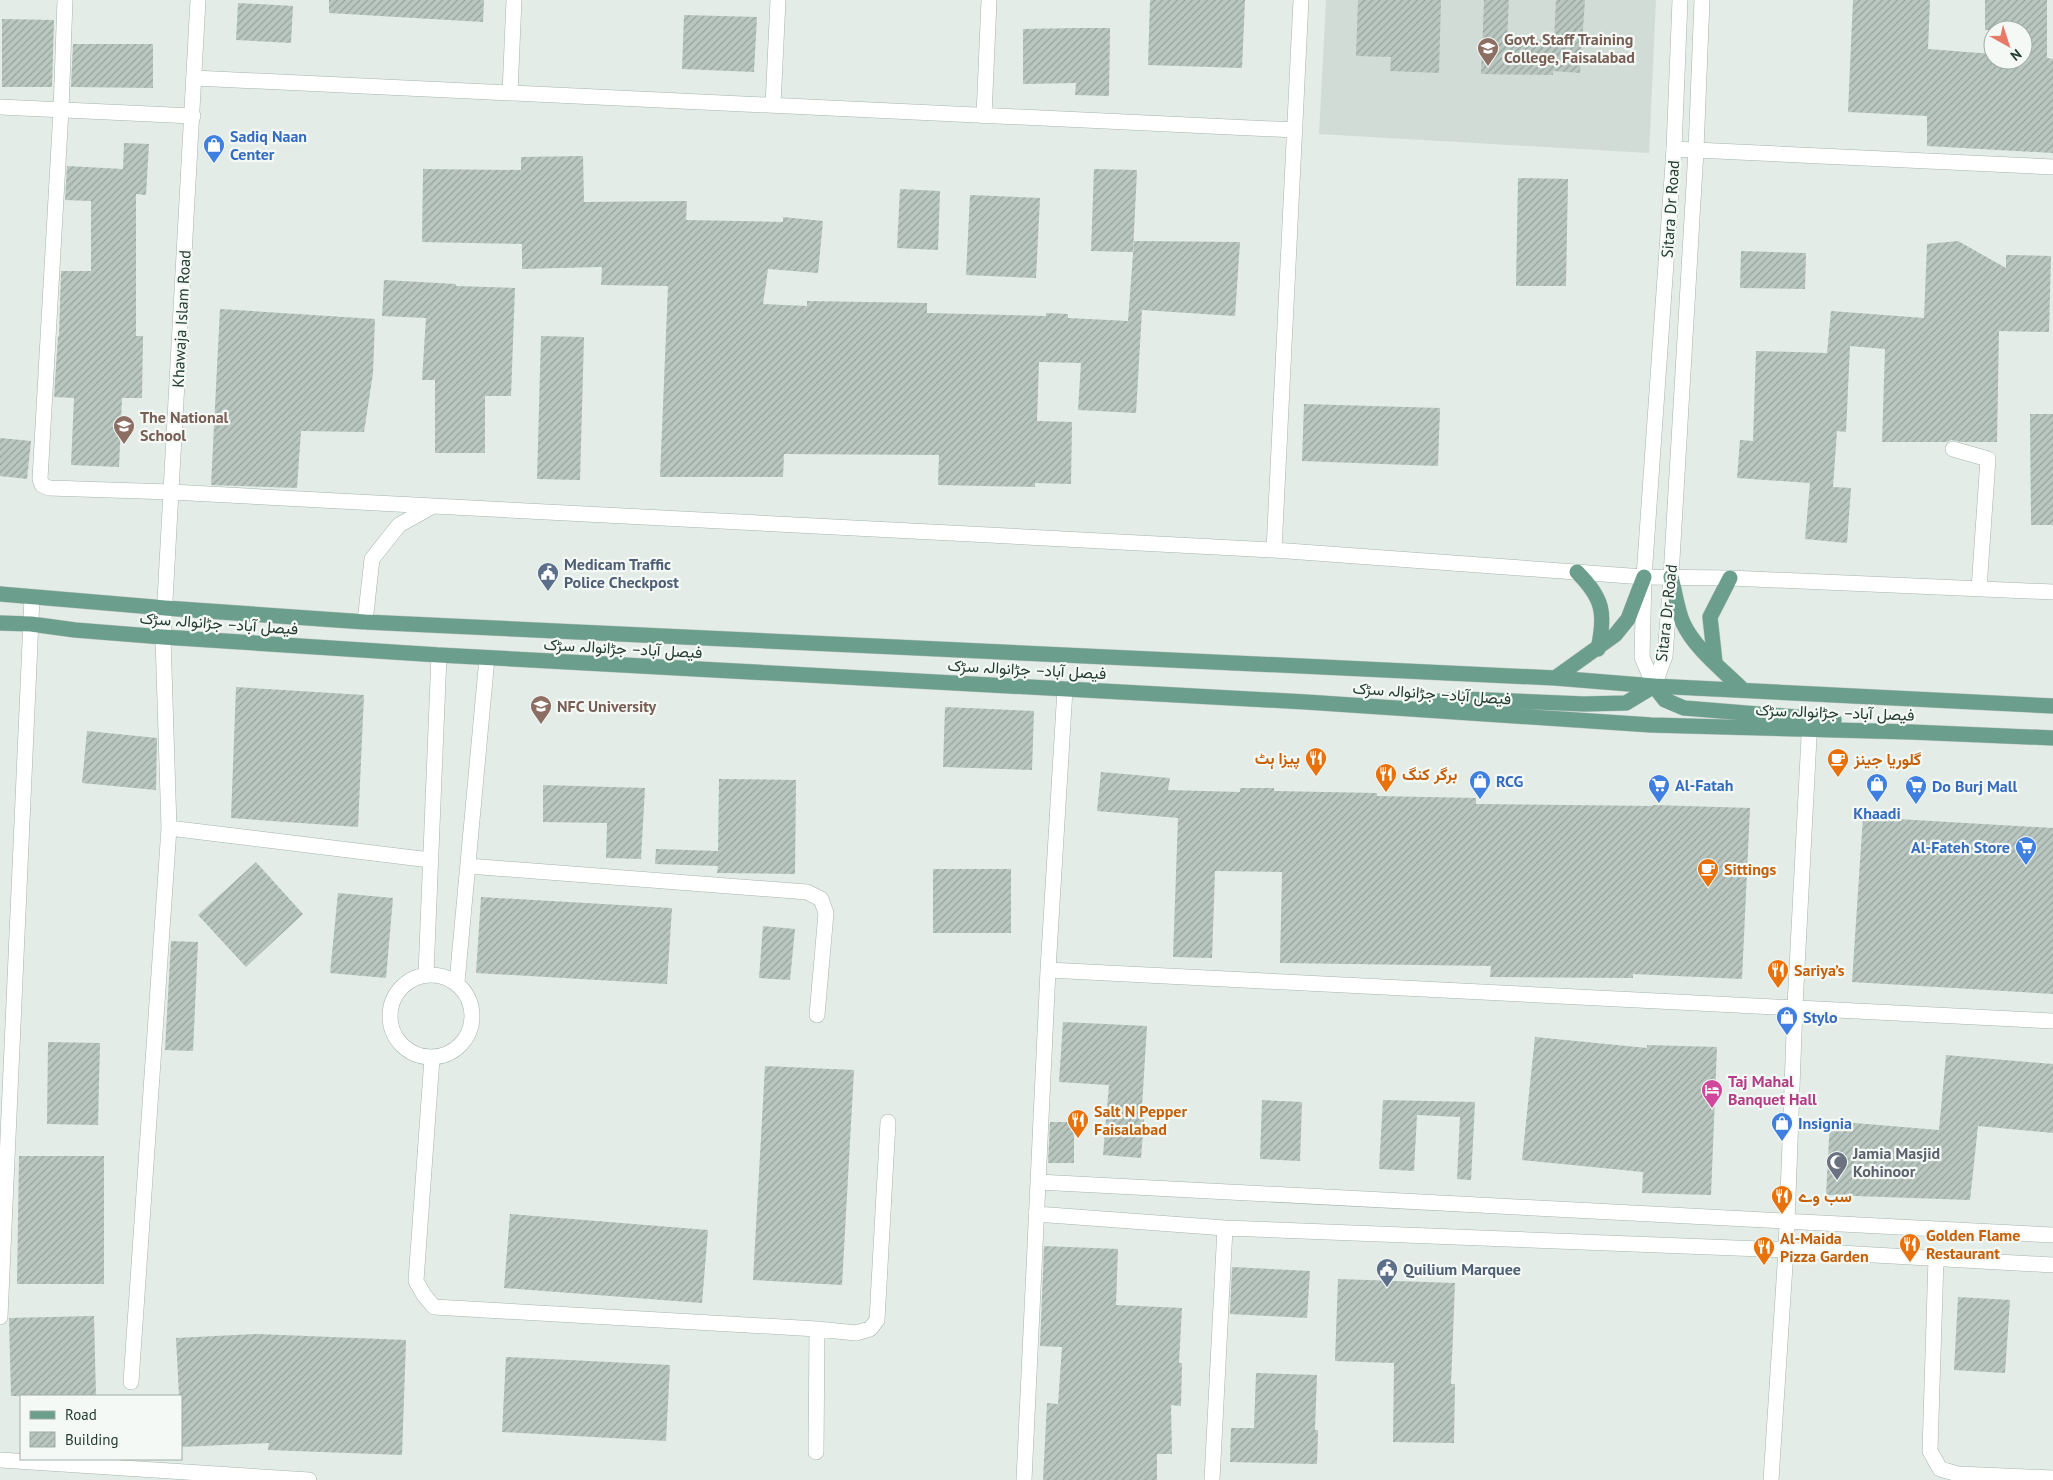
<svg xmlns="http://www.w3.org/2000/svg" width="2053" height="1480" viewBox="0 0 2053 1480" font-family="'PT Sans',Vazirmatn,sans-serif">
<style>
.built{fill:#d2dcd6}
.building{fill:url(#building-hatch)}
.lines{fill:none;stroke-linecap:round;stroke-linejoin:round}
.minor-casing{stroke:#a6b4ad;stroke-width:16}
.tertiary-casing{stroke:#a6b4ad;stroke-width:16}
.primary-casing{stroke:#c2c8c6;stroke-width:16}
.minor{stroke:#fff;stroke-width:15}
.tertiary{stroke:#fff;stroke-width:15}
.primary{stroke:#6b9e8c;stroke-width:15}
.labels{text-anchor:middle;stroke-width:4.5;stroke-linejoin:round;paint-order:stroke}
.education-label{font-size:16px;font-weight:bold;fill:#785e54;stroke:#f4f9f6;text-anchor:start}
.shop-label{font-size:16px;font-weight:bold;fill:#366cbe;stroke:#f4f9f6;text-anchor:start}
.street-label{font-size:16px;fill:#243c33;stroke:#f4f9f6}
.service-label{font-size:16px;font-weight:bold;fill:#4e5e75;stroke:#f4f9f6;text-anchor:start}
.food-label{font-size:16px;font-weight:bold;fill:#c56008;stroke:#f4f9f6;text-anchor:start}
.hotel-label{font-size:16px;font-weight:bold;fill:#b23c85;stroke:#f4f9f6;text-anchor:start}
.worship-label{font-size:16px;font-weight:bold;fill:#5b616d;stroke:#f4f9f6;text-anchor:start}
</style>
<defs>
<pattern id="building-hatch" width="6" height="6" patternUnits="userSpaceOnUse" patternTransform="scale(1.25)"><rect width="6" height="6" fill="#b9c7c0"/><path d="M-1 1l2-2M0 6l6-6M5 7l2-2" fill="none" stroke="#96a39d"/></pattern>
</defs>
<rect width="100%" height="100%" fill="#e3ece7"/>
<path class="built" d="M 1326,0 L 1656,0 L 1649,153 L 1319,134 Z"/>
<path class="building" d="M 329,0 L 484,0 L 483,22 L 329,13 Z
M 1150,0 L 1245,0 L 1242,68 L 1148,65 Z
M 1358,0 L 1441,0 L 1439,73 L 1390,71 L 1391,57 L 1356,56 Z
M 1484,0 L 1509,0 L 1507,39 L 1554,40 L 1556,0 L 1585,0 L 1580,73 L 1553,71 L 1553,75 L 1481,74 Z
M 1853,0 L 1930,0 L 1928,49 L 1993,54 L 1993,60 L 2023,60 L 2023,30 L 1985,30 L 1985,0 L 2047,0 L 2047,58 L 2053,59 L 2053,153 L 1927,146 L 1927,116 L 1848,112 Z
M 238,3 L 293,6 L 291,43 L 236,40 Z
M 684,15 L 757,17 L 754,72 L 682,69 Z
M 2,19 L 54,20 L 52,87 L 2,87 Z
M 1077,28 L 1110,28 L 1109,96 L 1075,95 L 1076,83 L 1023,84 L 1023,29 Z
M 73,44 L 153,44 L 153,88 L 71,87 Z
M 124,143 L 149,144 L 146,195 L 136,194 L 136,336 L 143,336 L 142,398 L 122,398 L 119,467 L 71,465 L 74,398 L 54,397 L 58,336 L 59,336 L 61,271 L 91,271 L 91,201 L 65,200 L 67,166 L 123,169 Z
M 583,156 L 584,202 L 687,201 L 686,220 L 783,222 L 783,217 L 823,221 L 818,273 L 768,269 L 763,304 L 807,306 L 807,301 L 927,303 L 927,313 L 1046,316 L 1046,313 L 1068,314 L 1068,318 L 1128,321 L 1134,241 L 1240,242 L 1235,316 L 1142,310 L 1136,413 L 1078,410 L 1081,363 L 1039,362 L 1037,421 L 1072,422 L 1071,484 L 1035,483 L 1035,487 L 938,485 L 939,455 L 784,454 L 783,477 L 660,477 L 668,286 L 601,285 L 602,267 L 522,269 L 522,244 L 422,242 L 423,169 L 521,170 L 521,157 Z
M 1094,169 L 1137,170 L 1133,252 L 1091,251 Z
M 1518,178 L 1568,179 L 1566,286 L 1516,286 Z
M 900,189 L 940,191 L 938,250 L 897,248 Z
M 970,195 L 1040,198 L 1036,278 L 966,275 Z
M 1958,241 L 2006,268 L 2006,255 L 2051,256 L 2049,332 L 1999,331 L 1997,442 L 1962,442 L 1951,440 L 1947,442 L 1882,442 L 1885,349 L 1850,346 L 1846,432 L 1837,431 L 1833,487 L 1851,488 L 1847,543 L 1805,539 L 1810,483 L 1737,478 L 1740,440 L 1753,441 L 1756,351 L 1827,353 L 1831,311 L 1924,318 L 1927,244 Z
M 1741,251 L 1806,253 L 1805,289 L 1740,288 Z
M 384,280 L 456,284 L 456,286 L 515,288 L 511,396 L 485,396 L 485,453 L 435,453 L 435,380 L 422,380 L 426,318 L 382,316 Z
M 220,309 L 375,319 L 373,373 L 364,432 L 301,431 L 297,488 L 211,485 Z
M 541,336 L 584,337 L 580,480 L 537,479 Z
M 1304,404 L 1440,408 L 1438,466 L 1302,461 Z
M 2030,414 L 2053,414 L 2053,525 L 2031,525 Z
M 0,438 L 31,441 L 27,479 L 0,476 Z
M 236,687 L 364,695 L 358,827 L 231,818 Z
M 945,707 L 1034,711 L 1032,770 L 943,767 Z
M 87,731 L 157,738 L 156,790 L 82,783 Z
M 1101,772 L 1170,778 L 1168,790 L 1240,792 L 1240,788 L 1274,788 L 1274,791 L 1377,793 L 1377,796 L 1476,798 L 1476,804 L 1653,806 L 1653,805 L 1750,808 L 1742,979 L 1633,974 L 1633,978 L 1490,977 L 1491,966 L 1280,963 L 1282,872 L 1215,871 L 1212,958 L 1173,957 L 1178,818 L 1097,811 Z
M 719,779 L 796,780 L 795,874 L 717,873 L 718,866 L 655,864 L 656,849 L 718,851 Z
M 543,785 L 645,788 L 641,859 L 606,858 L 607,823 L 543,822 Z
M 1863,817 L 2053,828 L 2053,994 L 1852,982 Z
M 256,862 L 303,914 L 246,967 L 198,915 Z
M 933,869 L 1011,869 L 1011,933 L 933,933 Z
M 338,893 L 393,898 L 386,978 L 330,973 Z
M 481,897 L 672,908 L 667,984 L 476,973 Z
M 763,926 L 795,929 L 790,980 L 759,978 Z
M 171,941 L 198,942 L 193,1051 L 165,1050 Z
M 1063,1022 L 1147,1026 L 1142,1106 L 1145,1106 L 1141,1158 L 1103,1155 L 1109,1085 L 1059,1082 Z
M 1535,1037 L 1647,1048 L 1647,1045 L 1717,1047 L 1711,1195 L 1642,1193 L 1643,1172 L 1522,1160 Z
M 48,1042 L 100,1043 L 98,1125 L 47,1124 Z
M 1946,1055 L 2053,1064 L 2053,1133 L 1978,1126 L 1970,1200 L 1826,1195 L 1830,1121 L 1939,1130 Z
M 765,1066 L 854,1070 L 842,1285 L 753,1280 Z
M 1262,1100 L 1302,1102 L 1300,1161 L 1260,1159 Z
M 1383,1100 L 1475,1102 L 1471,1180 L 1457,1179 L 1460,1117 L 1417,1115 L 1414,1171 L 1379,1169 Z
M 1050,1122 L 1074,1122 L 1074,1163 L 1048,1163 Z
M 19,1156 L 104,1156 L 104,1284 L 17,1284 Z
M 510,1214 L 708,1230 L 702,1303 L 504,1288 Z
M 1044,1246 L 1118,1249 L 1116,1305 L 1182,1308 L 1179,1363 L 1182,1363 L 1181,1406 L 1171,1405 L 1172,1454 L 1157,1454 L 1157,1480 L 1043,1480 L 1047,1403 L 1058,1404 L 1062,1347 L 1040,1346 Z
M 1232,1267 L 1310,1271 L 1307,1318 L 1230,1314 Z
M 1338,1279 L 1455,1283 L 1451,1384 L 1455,1384 L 1454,1443 L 1393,1442 L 1394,1363 L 1335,1361 Z
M 1958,1297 L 2010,1300 L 2005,1373 L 1954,1370 Z
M 94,1316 L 96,1396 L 11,1396 L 9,1318 Z
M 257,1334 L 406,1340 L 402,1455 L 268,1450 L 269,1443 L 181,1447 L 181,1396 L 179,1396 L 176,1338 Z
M 506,1357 L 670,1365 L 666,1441 L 502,1432 Z
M 1256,1373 L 1317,1375 L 1315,1430 L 1318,1430 L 1317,1464 L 1230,1462 L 1231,1428 L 1254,1428 Z"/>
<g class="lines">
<g class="minor-casing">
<path id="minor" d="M 65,0 L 61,110 L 40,479 L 42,485 L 49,488 L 171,492 L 433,506
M 194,78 L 1295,130
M 510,93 L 514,0
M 773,105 L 778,0
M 0,107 L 193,116
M 984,116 L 989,0
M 1674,149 L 2053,167
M 1953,449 L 1988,459 L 1979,589
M 1274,550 L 1301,0
M 365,622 L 372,559 L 399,525 L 433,506 L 1274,550 L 1644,577 L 1730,578 L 2053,592
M 169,828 L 430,860
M 468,866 L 807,892 L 821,899 L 826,913 L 817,1015
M 1048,970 L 2053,1021
M 426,974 L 439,655
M390 1016a41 41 0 1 1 82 0a41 41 0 1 1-82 0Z
M 457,982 L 487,658
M 432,1058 L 416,1281 L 424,1295 L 434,1307 L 817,1329 L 856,1333 L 870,1329 L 877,1320 L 888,1122
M 1038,1182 L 2053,1235
M 1036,1214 L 1225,1228 L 1786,1250 L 2053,1265
M 1936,1258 L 1930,1451 L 1940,1469 L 1958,1474 L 2053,1478
M 131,1382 L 169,828 L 163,637
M 816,1452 L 817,1329
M 0,1460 L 309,1480
M 1024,1480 L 1048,970 L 1065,689
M 1212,1480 L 1225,1228
M 1771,1480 L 1786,1250 L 1795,1006 L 1810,718"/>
</g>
<g class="tertiary-casing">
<path id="tertiary" d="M 163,637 L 198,0
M 1654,686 L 1642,657 L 1644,577 L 1674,149 L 1680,0
M 1654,686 L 1665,656 L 1671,577 L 1696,150 L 1702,0
M 0,1317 L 32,597"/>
</g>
<g class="primary-casing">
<path id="primary" d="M 1577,572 C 1603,598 1606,613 1598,649
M 1671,577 C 1675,592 1677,609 1683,623 C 1695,649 1723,670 1743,690
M 0,594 L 165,608 L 365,622 L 1555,678 L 1654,686 L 2053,706
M 0,623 L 31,624 L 75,630 L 163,637 L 439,655 L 1306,702 L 1651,725 L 1911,732 L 2053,738
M 1715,662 L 1710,617 L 1730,578
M 1555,678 L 1615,635 L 1628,619 L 1644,577
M 1429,702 L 1463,699 L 1584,704 L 1626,703 L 1654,686 L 1665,700 L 1684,708 L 1834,720"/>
</g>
<use href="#minor" class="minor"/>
<use href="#tertiary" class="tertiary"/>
<use href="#primary" class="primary"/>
</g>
<defs>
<g id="university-pin" transform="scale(1.125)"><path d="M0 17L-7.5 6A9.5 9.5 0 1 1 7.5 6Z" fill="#8d6e63" stroke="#f4f9f6"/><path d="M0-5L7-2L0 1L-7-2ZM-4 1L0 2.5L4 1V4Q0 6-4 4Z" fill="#fff"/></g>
<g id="shop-pin" transform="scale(1.125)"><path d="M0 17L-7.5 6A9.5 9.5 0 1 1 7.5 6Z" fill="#3f7fe0" stroke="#f4f9f6"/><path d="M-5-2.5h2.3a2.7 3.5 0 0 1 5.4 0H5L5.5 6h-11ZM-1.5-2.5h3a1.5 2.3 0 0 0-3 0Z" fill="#fff"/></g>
<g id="school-pin" transform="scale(1.125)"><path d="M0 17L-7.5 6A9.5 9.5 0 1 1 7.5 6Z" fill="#8d6e63" stroke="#f4f9f6"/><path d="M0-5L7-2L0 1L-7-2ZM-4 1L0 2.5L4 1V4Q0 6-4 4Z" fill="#fff"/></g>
<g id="civic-pin" transform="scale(1.125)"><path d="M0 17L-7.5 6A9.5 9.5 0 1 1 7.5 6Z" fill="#5c6f8a" stroke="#f4f9f6"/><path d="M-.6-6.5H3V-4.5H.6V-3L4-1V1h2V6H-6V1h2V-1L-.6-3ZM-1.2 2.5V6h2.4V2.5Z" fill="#fff"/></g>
<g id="restaurant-pin" transform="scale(1.125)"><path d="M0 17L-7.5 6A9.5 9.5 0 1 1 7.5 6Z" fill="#e8710a" stroke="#f4f9f6"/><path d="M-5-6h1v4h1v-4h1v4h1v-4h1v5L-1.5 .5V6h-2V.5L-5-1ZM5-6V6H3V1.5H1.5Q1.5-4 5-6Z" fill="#fff"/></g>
<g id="cafe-pin" transform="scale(1.125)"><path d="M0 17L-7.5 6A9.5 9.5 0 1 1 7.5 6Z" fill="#e8710a" stroke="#f4f9f6"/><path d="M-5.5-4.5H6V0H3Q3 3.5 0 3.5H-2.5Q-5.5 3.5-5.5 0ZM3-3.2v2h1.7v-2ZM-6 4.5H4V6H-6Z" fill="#fff"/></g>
<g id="supermarket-pin" transform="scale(1.125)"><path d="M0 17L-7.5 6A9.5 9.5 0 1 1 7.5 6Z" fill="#3f7fe0" stroke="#f4f9f6"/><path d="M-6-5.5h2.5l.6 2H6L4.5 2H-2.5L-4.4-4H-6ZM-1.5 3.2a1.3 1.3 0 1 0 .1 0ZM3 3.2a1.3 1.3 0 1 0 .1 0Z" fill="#fff"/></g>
<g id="hotel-pin" transform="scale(1.125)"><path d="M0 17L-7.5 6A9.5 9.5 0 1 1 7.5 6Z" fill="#d1479c" stroke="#f4f9f6"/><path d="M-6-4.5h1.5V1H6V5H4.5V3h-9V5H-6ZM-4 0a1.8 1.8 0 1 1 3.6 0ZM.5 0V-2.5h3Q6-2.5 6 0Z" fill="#fff"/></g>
<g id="mosque-pin" transform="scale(1.125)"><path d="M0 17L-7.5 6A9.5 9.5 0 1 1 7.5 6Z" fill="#6b7280" stroke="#f4f9f6"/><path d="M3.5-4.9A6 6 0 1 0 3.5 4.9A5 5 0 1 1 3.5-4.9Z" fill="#fff"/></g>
</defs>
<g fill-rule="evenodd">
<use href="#university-pin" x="1488" y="48"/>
<use href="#shop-pin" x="214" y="145"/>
<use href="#school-pin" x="124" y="426"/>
<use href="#civic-pin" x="548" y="573"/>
<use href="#school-pin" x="541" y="706"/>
<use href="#restaurant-pin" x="1316" y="758"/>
<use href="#cafe-pin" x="1838" y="759"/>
<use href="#restaurant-pin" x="1386" y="774"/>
<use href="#shop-pin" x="1480" y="781"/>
<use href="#shop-pin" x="1877" y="784"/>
<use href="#supermarket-pin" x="1659" y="785"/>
<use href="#supermarket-pin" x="1916" y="786"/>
<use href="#supermarket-pin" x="2026" y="847"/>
<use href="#cafe-pin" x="1708" y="869"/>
<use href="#restaurant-pin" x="1778" y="970"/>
<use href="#shop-pin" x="1787" y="1017"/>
<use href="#hotel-pin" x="1712" y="1090"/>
<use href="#restaurant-pin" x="1078" y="1120"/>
<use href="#shop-pin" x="1782" y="1123"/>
<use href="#mosque-pin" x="1837" y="1162"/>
<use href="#restaurant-pin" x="1782" y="1196"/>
<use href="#restaurant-pin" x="1910" y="1244"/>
<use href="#restaurant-pin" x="1764" y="1247"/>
<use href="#civic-pin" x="1387" y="1269"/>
</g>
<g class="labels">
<g class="education-label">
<text x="1504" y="45">Govt. Staff Training<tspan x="1504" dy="18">College, Faisalabad</tspan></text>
<text x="140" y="423">The National<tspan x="140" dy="18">School</tspan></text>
<text x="557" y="712">NFC University</text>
</g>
<g class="shop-label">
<text x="230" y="142">Sadiq Naan<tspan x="230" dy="18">Center</tspan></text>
<text x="1496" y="787">RCG</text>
<text x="1675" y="791">Al-Fatah</text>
<text x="1932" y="792">Do Burj Mall</text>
<text x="1877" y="819" text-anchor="middle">Khaadi</text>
<text x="2010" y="853" text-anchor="end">Al-Fateh Store</text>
<text x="1803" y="1023">Stylo</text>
<text x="1798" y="1129">Insignia</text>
</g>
<g class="street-label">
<text transform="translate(1670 209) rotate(-86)" y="6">Sitara Dr Road</text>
<text transform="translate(181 319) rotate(-87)" y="6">Khawaja Islam Road</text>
<text transform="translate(1666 613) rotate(-84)" y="6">Sitara Dr Road</text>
<text transform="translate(219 623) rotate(4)" y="6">فیصل آباد– جڑانوالہ سڑک</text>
<text transform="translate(623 648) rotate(3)" y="6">فیصل آباد– جڑانوالہ سڑک</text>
<text transform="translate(1027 669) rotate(3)" y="6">فیصل آباد– جڑانوالہ سڑک</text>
<text transform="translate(1432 693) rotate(4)" y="6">فیصل آباد– جڑانوالہ سڑک</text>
<text transform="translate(1835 712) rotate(2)" y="6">فیصل آباد– جڑانوالہ سڑک</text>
</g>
<g class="service-label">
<text x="564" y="570">Medicam Traffic<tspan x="564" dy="18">Police Checkpost</tspan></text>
<text x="1403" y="1275">Quilium Marquee</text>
</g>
<g class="food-label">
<text x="1300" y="764" text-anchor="end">پیزا ہٹ</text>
<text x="1854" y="765">گلوریا جینز</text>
<text x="1402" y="780">برگر کنگ</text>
<text x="1724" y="875">Sittings</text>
<text x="1794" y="976">Sariya’s</text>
<text x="1094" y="1117">Salt N Pepper<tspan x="1094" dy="18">Faisalabad</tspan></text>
<text x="1798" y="1202">سب وے</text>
<text x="1926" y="1241">Golden Flame<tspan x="1926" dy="18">Restaurant</tspan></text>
<text x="1780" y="1244">Al-Maida<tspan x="1780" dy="18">Pizza Garden</tspan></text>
</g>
<g class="hotel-label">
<text x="1728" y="1087">Taj Mahal<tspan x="1728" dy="18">Banquet Hall</tspan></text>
</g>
<g class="worship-label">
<text x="1853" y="1159">Jamia Masjid<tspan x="1853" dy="18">Kohinoor</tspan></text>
</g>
</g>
<rect x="20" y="1395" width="162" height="65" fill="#f4f9f6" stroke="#a1ada8"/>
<rect x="30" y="1411" width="25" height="8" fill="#6b9e8c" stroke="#a1ada8"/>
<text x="65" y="1420" font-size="15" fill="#243c33">Road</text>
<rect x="30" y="1432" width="25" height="15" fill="url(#building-hatch)" stroke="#a1ada8"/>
<text x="65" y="1445" font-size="15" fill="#243c33">Building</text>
<g transform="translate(2008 45) rotate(141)"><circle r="24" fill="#f4f9f6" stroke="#a1ada8"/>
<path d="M0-4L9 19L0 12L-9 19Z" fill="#e87966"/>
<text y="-8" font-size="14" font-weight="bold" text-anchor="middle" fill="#243c33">N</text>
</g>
</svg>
